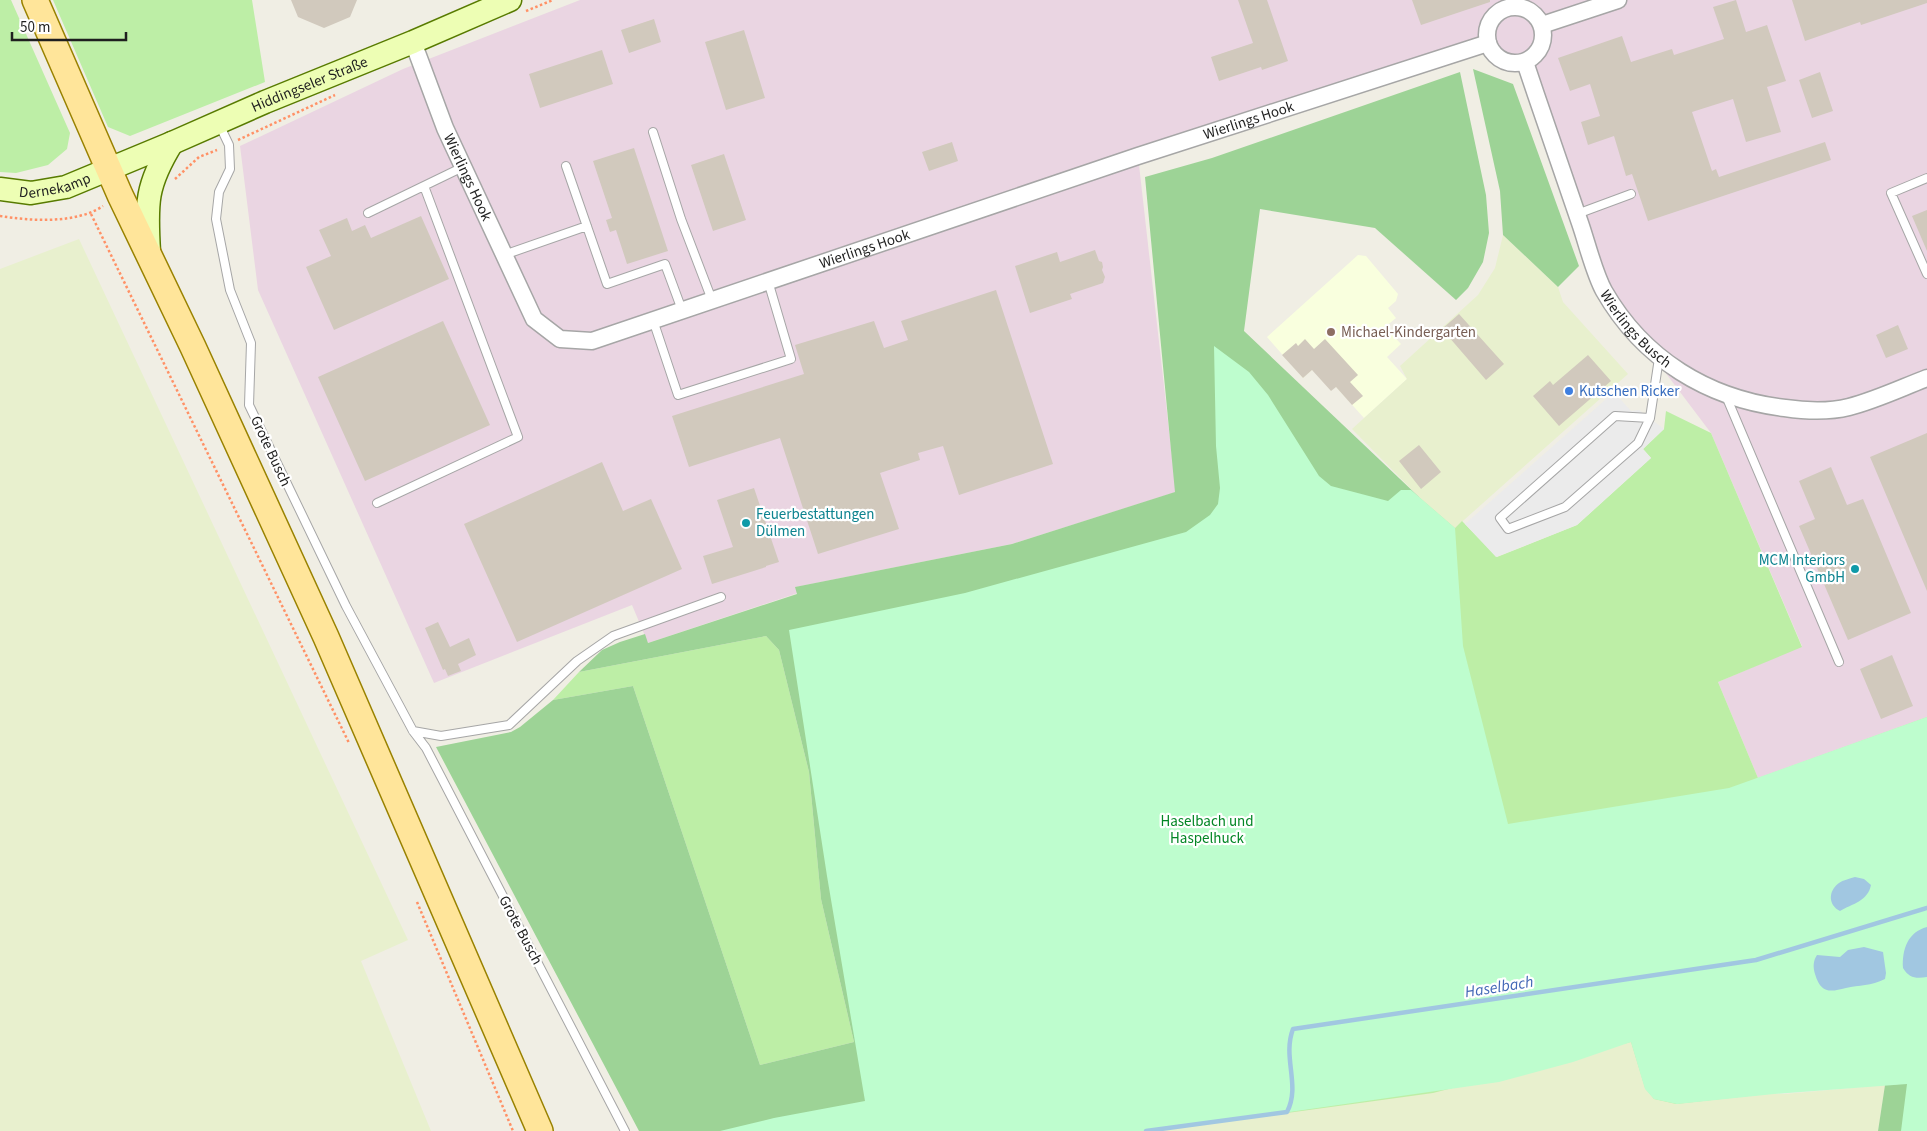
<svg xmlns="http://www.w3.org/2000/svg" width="1927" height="1131" viewBox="0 0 1927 1131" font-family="'Source Sans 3',sans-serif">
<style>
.industrial{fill:#ead5e2}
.education{fill:#f9ffde}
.farmland{fill:#e8f0ce}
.grass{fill:#bdeea6}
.forest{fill:#9dd396}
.park{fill:#befdce}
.parking{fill:#ebebeb}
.water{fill:#a1c7e1}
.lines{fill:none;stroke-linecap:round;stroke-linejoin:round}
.stream{stroke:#a1c7e1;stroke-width:4.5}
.building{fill:#d1c9bd}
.lane-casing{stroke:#a6a6a6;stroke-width:10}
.street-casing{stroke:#a6a6a6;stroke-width:19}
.secondary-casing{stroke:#587b00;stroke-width:25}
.primary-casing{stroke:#998200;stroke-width:28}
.path{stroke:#ff9166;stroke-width:2.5;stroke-dasharray:2.5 2.5;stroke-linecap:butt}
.lane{stroke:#fff;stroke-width:8}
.street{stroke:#fff;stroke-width:16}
.secondary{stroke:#edfeb4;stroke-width:22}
.primary{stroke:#ffe59a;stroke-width:25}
.education-dot{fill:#8d6e63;stroke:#fff;stroke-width:2}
.shop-dot{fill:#3f7fe0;stroke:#fff;stroke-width:2}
.culture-dot{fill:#0f9aa8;stroke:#fff;stroke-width:2}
.labels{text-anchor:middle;stroke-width:4.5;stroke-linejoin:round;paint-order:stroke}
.street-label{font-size:15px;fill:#1f1f1f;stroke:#fff}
.education-label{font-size:15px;fill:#785e54;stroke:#fff;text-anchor:start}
.shop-label{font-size:15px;fill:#366cbe;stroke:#fff;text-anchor:start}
.culture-label{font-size:15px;fill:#0d838f;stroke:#fff;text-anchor:start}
.park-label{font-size:15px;fill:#038625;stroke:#fff}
.water-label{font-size:16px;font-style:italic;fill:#4368b6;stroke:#fff}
</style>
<rect width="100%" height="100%" fill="#f0eee4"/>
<path class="industrial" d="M 580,0 L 1927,0 L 1927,717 L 1758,778 L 1718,682 L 1802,646 L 1711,433 L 1603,290 L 1525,62 L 1508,63 L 1500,60 L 1491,50 L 1138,156 L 1176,492 L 1012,544 L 796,587 L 798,593 L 648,643 L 632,605 L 434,683 L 258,290 L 240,146 L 403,69 Z"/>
<path class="education" d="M 1358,255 L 1366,256 L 1398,294 L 1396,301 L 1388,308 L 1396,318 L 1385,327 L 1401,344 L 1387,357 L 1407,379 L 1364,418 L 1336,387 L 1312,370 L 1303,378 L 1267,337 Z"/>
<path class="farmland" d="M 1503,235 L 1558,287 L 1563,302 L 1628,374 L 1455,528 L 1419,497 L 1352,429 L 1407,379 L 1400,366 L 1478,295 L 1495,268 Z
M 79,239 L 408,940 L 361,961 L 431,1131 L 0,1131 L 0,269 Z
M 1631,1042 L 1645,1088 L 1784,1094 L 1885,1085 L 1878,1131 L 1147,1131 L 1287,1113 Z"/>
<path class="grass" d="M 0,0 L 11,0 L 70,133 L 67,149 L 48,165 L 16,173 L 0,172 Z
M 53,0 L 252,0 L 265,82 L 130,136 L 108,127 Z
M 1666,411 L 1711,433 L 1802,647 L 1718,682 L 1758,778 L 1927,717 L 1927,927 L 1913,1083 L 1775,1093 L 1676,1104 L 1654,1099 L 1645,1088 L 1631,1042 L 1433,1093 L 1287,1113 L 1419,497 L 1455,528 L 1462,521 L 1497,557 L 1577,525 L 1651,458 L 1643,449 L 1664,429 Z
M 766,636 L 779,650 L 809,772 L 821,899 L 854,1042 L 760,1065 L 633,686 L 553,700 L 579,672 Z"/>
<path class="forest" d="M 1473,69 L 1513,84 L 1579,266 L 1558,287 L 1503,235 L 1500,191 Z
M 1460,72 L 1486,195 L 1489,233 L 1483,262 L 1468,288 L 1456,300 L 1375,228 L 1260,209 L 1244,331 L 1419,497 L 1147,1131 L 639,1131 L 436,747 L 511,732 L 520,727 L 553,700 L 633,686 L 760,1065 L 854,1042 L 821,899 L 809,772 L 779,650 L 766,636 L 579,672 L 602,650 L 620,642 L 645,634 L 648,643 L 797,594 L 795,587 L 1012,544 L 1175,492 L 1145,177 L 1212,158 Z
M 1913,1083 L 1927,1131 L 1878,1131 L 1885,1085 Z"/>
<path class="park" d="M 1214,346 L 1249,372 L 1268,395 L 1319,476 L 1331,486 L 1388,501 L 1401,490 L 1411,490 L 1455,528 L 1463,646 L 1508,824 L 1729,788 L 1927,717 L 1927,1131 L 1901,1131 L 1907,1084 L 1774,1094 L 1677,1104 L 1654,1099 L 1645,1089 L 1631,1042 L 1573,1062 L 1499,1082 L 1156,1131 L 720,1131 L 774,1118 L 865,1101 L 827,876 L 789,630 L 965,593 L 1186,532 L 1210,515 L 1218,504 L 1220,488 L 1216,446 Z"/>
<path class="parking" d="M 1614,392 L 1631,411 L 1639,410 L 1664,429 L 1643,449 L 1651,458 L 1577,525 L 1496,557 L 1465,524 Z"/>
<path class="water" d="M 1855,877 L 1864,879 L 1871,885 C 1868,901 1852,904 1840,911 C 1828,905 1828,891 1839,883 C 1843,880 1849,879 1855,877 Z
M 1927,927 L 1927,977 C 1916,979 1909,978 1903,968 C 1902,949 1908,932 1927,927 Z
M 1864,947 L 1883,952 L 1886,973 L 1885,979 C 1871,986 1859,985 1846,988 C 1830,992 1821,994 1815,974 C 1813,967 1813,961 1817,955 L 1840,957 L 1848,950 Z"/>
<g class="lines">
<path class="stream" d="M 1146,1131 L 1287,1112 C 1301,1085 1282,1058 1293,1029 L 1756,960 L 1927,908"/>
</g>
<path class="building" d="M 291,0 L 357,0 L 350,17 L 324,28 L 298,17 Z
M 1238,0 L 1267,0 L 1288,61 L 1262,70 L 1261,67 L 1219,81 L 1211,57 L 1253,43 Z
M 1412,0 L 1490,0 L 1490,2 L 1421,25 Z
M 1736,0 L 1746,32 L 1767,25 L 1786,81 L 1767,87 L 1781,132 L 1746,142 L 1733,99 L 1692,112 L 1712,171 L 1716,169 L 1719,177 L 1825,142 L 1831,160 L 1648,221 L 1632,174 L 1626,176 L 1614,136 L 1588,145 L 1581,122 L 1600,116 L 1590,84 L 1570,91 L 1558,58 L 1622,36 L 1631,62 L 1672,49 L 1674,55 L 1724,39 L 1713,7 Z
M 1792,0 L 1927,0 L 1927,3 L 1861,25 L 1860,22 L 1805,41 Z
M 654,19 L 661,42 L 629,53 L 621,30 Z
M 744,30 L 765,98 L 726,110 L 705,42 Z
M 602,50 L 613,84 L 540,108 L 529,74 Z
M 1820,72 L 1833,111 L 1812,118 L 1799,80 Z
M 952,142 L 958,161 L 929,171 L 922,152 Z
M 634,148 L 668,251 L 627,264 L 616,230 L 610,232 L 606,220 L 612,218 L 593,161 Z
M 724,154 L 746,220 L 713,231 L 691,165 Z
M 1927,210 L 1927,251 L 1912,216 Z
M 421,216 L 449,279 L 334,330 L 306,267 L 331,256 L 319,230 L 347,218 L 352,231 L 365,225 L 371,238 Z
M 1095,250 L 1099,261 L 1102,262 L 1103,267 L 1102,270 L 1105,277 L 1103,283 L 1070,294 L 1072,299 L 1030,313 L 1015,266 L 1057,252 L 1060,262 Z
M 996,290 L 1053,464 L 959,495 L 943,446 L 918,453 L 920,460 L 880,473 L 899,529 L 818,554 L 780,438 L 689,467 L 672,416 L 804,374 L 795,345 L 874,321 L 884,348 L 908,340 L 901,321 Z
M 1459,314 L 1504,364 L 1486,380 L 1442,329 Z
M 443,321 L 490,425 L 365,481 L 318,377 Z
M 1898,325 L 1908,349 L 1886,358 L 1876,335 Z
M 1305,339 L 1314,349 L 1325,339 L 1358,375 L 1350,382 L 1363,396 L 1352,405 L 1336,387 L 1331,391 L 1312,370 L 1303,378 L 1282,355 L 1296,343 L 1298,346 Z
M 1588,355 L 1611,381 L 1559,426 L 1533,396 L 1550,381 L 1553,385 Z
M 1927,433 L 1927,591 L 1870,457 Z
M 1419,445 L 1441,472 L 1421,489 L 1399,461 Z
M 602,462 L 623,511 L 651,499 L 682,569 L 517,642 L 464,524 Z
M 1831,467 L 1847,505 L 1863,499 L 1911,613 L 1848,640 L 1799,526 L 1815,519 L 1799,481 Z
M 754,488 L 779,562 L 766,566 L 766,567 L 712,584 L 703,556 L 733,547 L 717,500 Z
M 438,622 L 450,647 L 469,638 L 476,655 L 458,664 L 461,671 L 448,676 L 445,669 L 443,670 L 425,628 Z
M 1892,655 L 1913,706 L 1881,719 L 1860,669 Z"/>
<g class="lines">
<g class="lane-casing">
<path id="lane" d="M 219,124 L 229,145 L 230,169 L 219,192 L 216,219 L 230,290 L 251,343 L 249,405 L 346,606 L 413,731 L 426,748 L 625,1131
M 653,132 L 681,219 L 712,300
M 566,166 L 607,284 L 665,264 L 682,310
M 1927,178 L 1891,193 L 1927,274
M 368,213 L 463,167
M 1577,214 L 1631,194
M 504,255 L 587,226
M 653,320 L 678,395 L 791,359 L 768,281
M 1726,396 L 1839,662
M 1650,418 L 1615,416 L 1500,518 L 1508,529 L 1565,507 L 1638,443 L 1650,418 L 1659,358
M 377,503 L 518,437 L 424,186
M 413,731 L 441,736 L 509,725 L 577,661 L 613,636 L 721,597"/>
</g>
<g class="street-casing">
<g id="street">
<circle cx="1515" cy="35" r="28"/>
<path d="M 1542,25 L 1618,0"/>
<path id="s1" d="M 413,42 L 445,128 L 534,319 L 560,339 L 592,341 L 1138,156 L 1488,43"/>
<path id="s2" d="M 1525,62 C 1543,116 1562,170 1580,223 C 1587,243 1594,273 1604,291 C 1643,359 1708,399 1785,408 C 1805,411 1829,412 1849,407 C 1876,400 1901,388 1927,378"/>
</g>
</g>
<g class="secondary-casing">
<g id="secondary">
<path id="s3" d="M 0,189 L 31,193 L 66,187 L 172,143 L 265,102 L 413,42 L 510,0"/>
<path d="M 149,252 C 146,203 146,185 172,143"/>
</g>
</g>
<g class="primary-casing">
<path id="primary" d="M 35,0 L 120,195 L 193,347 L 326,637 L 540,1131"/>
</g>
<path class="path" d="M 526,11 L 553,0
M 238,140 L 335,95
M 175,179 L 199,157 L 217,150
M 91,214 L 349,743
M 0,216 C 31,221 76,224 103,206
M 417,902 L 513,1131"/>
<use href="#lane" class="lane"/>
<use href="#street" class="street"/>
<use href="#secondary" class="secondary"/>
<use href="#primary" class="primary"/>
</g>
<circle class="education-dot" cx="1331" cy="332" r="5"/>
<circle class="shop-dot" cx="1569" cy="391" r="5"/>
<g class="culture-dot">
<circle cx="746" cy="523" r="5"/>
<circle cx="1855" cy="569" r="5"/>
</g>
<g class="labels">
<g class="street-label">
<text dy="5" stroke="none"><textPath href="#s3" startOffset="331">Hiddingseler Straße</textPath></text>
<text dy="5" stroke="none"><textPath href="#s1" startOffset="1060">Wierlings Hook</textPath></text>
<text dy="5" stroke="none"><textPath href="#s1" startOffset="146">Wierlings Hook</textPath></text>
<text dy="5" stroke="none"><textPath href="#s3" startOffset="56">Dernekamp</textPath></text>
<text dy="5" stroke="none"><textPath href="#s1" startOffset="655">Wierlings Hook</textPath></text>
<text dy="5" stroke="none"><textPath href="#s2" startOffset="292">Wierlings Busch</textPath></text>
<text transform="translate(271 451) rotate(65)" y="5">Grote Busch</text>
<text transform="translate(521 930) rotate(62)" y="5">Grote Busch</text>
</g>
<g class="education-label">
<text x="1341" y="337">Michael-Kindergarten</text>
</g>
<g class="shop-label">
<text x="1579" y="396">Kutschen Ricker</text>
</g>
<g class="culture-label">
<text x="756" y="519">Feuerbestattungen<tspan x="756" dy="17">Dülmen</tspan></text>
<text x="1845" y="565" text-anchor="end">MCM Interiors<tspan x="1845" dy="17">GmbH</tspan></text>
</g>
<g class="park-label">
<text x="1207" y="826">Haselbach und<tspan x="1207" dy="17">Haspelhuck</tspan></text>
</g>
<g class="water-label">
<text transform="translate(1499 986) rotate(-9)" y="6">Haselbach</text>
</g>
</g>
<path d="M12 32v8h114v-8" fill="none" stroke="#1f1f1f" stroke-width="2.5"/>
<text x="20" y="32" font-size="15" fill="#1f1f1f" stroke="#ffffff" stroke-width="4" paint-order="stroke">50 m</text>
</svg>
